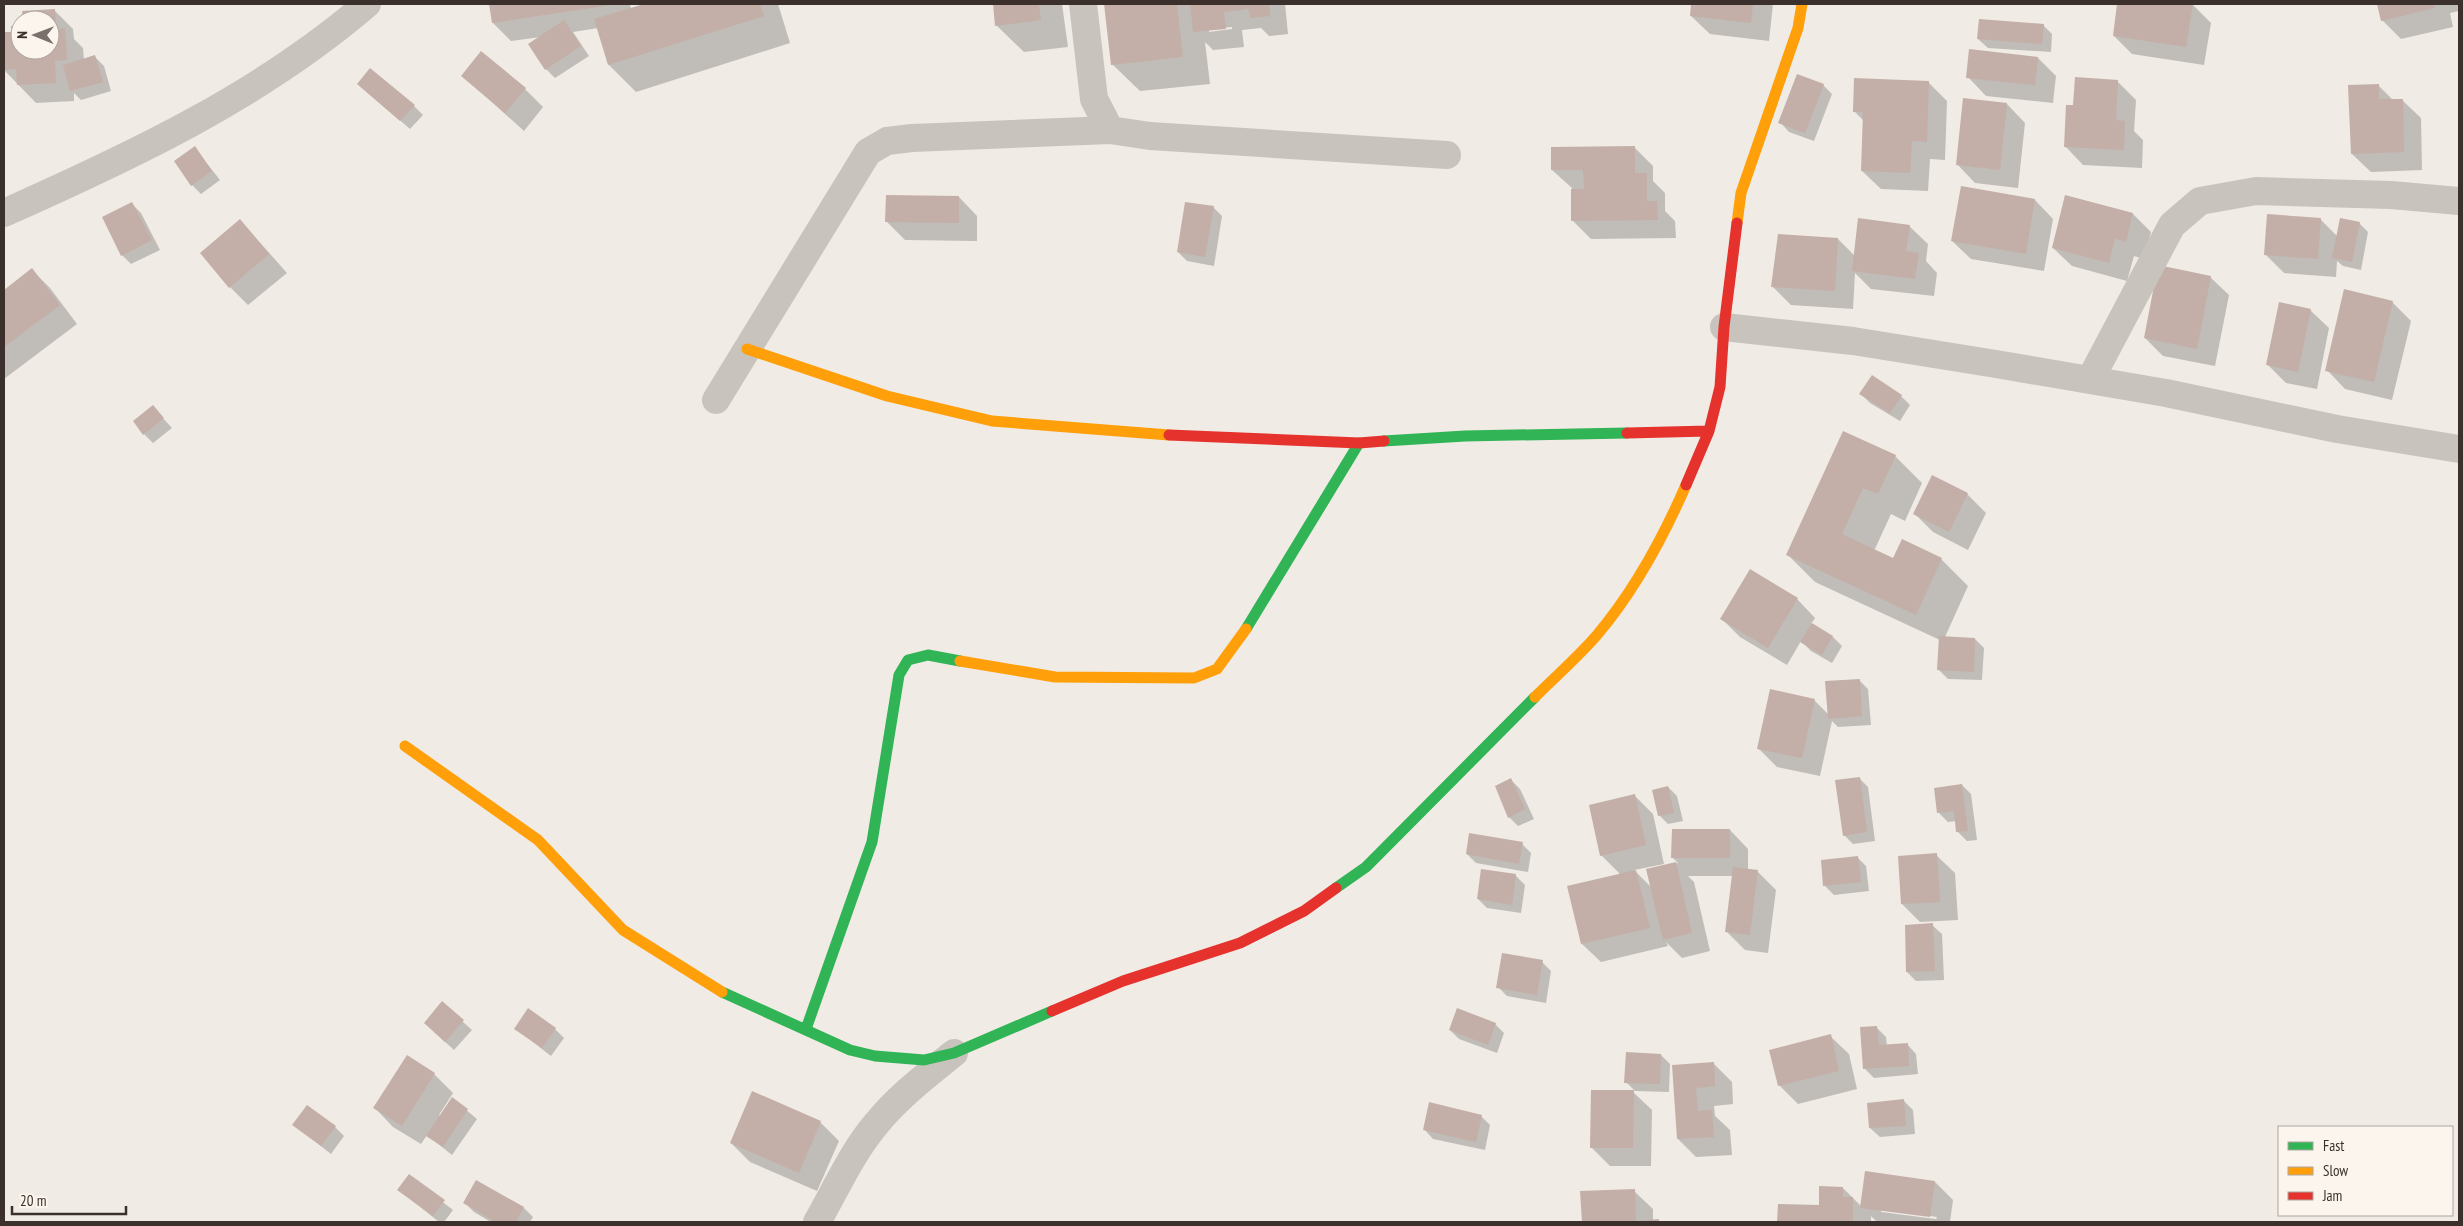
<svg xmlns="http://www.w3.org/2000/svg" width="2463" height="1226" viewBox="0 0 2463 1226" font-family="'PT Sans Narrow',sans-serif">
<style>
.shadow{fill:#0003;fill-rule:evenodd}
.building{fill:#c3afa7}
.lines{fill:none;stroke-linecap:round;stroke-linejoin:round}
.street{stroke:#c9c3be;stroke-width:28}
.fast{stroke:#30b455;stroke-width:11}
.slow{stroke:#ff9f0a;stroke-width:11}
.jam{stroke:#e5322d;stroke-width:11}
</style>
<rect width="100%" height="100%" fill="#f0ebe5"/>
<path class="shadow" d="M 490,4 L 630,4 L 631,9 L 648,4 L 778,4 L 790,43 L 636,92 L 609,65 L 598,28 L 573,32 L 589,56 L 555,78 L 546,69 L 541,37 L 511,41 L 493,23 Z
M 994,4 L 1062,4 L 1068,47 L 1024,52 L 996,25 Z
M 1105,4 L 1285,4 L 1288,34 L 1269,36 L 1261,28 L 1242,30 L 1244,47 L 1213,50 L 1205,42 L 1210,84 L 1140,91 L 1112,64 ZM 1232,27 L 1232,29 L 1209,32 L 1209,29 Z
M 1693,4 L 1773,4 L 1769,41 L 1710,34 L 1691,16 Z
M 2118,4 L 2192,4 L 2211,23 L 2204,65 L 2132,54 L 2114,36 Z
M 2379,4 L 2459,4 L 2459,11 L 2450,13 L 2453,27 L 2401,39 L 2382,20 Z
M 54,10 L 73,29 L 74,39 L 83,48 L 84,60 L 95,57 L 104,66 L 111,91 L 81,100 L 74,93 L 74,101 L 36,103 L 4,70 L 4,33 L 13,33 L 20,27 L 20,50 L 50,50 L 50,20 L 24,20 Z
M 2043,25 L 2052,34 L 2051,52 L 1988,48 L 1978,39 Z
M 2038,58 L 2056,76 L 2053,103 L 1986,96 L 1968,77 Z
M 463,76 L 525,89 L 543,107 L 524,131 Z
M 2117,81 L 2136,100 L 2134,131 L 2143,140 L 2142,168 L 2083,165 L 2065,146 L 2074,107 Z
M 1928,82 L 1947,101 L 1945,160 L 1930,159 L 1928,191 L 1881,189 L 1862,171 L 1864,121 L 1854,111 Z
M 1823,85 L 1832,94 L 1814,141 L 1789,132 L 1780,122 Z
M 2378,85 L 2393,100 L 2402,100 L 2421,118 L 2422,170 L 2371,172 L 2352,154 Z
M 367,92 L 414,106 L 423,115 L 410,129 Z
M 2007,104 L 2025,123 L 2018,188 L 1975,183 L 1957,164 Z
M 194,147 L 220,180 L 201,194 L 192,185 Z
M 1634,147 L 1653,166 L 1653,181 L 1665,193 L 1665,211 L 1675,221 L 1676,238 L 1591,239 L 1573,221 L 1572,188 L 1552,170 Z
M 959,197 L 977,216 L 977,241 L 905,240 L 887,222 Z
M 2035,200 L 2053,219 L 2044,271 L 1971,259 L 1952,241 Z
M 132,204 L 141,213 L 160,250 L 131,264 L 122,255 Z
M 1213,207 L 1222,216 L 1214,266 L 1187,261 L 1178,252 Z
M 2133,214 L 2151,232 L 2144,259 L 2134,256 L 2127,281 L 2072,266 L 2053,248 Z
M 2320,219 L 2338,237 L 2359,223 L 2368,232 L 2361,270 L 2343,266 L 2337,261 L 2336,277 L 2284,273 L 2265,254 Z
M 240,220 L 287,273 L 248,305 L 230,287 Z
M 1909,226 L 1928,244 L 1926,261 L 1937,273 L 1934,296 L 1871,289 L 1855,273 L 1853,309 L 1791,305 L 1772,286 L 1838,239 L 1855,256 Z
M 32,270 L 50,288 L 77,324 L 4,379 L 4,291 Z
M 2210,277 L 2229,295 L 2215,366 L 2163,356 L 2145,338 Z
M 2392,302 L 2411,321 L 2392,400 L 2345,389 L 2327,370 Z
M 2310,310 L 2329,328 L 2317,389 L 2286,383 L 2267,364 Z
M 1861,394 L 1901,396 L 1910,405 L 1900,421 L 1870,403 Z
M 161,416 L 172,428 L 153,443 L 144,434 Z
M 1895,456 L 1922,483 L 1905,521 L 1891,514 L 1874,551 L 1894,560 L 1941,559 L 1968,586 L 1945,637 L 1975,639 L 1984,648 L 1982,680 L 1948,679 L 1939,670 L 1940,640 L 1815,582 L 1787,554 Z
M 1967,494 L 1986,513 L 1968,550 L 1933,532 L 1915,514 Z
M 1797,599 L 1815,618 L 1811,624 L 1833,637 L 1842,646 L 1832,663 L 1811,651 L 1801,641 L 1787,665 L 1740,637 L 1721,618 Z
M 1859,680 L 1868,689 L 1871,725 L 1838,727 L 1832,721 L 1820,776 L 1777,767 L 1758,748 L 1814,700 L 1829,715 Z
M 1859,778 L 1868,787 L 1875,841 L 1853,844 L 1844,835 Z
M 1511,780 L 1520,789 L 1534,819 L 1518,826 L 1509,817 Z
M 1962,785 L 1971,794 L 1977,840 L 1967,841 L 1958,832 L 1956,821 L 1948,822 L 1939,813 Z
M 1668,787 L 1677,796 L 1683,821 L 1668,824 L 1659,815 Z
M 1635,796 L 1653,814 L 1664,864 L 1634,870 L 1652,888 L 1648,870 L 1678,863 L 1672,857 L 1730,830 L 1748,849 L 1748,870 L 1758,872 L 1776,890 L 1768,953 L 1745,950 L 1726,931 L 1734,876 L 1688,876 L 1694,882 L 1710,951 L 1682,958 L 1666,942 L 1668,946 L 1601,962 L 1582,944 L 1621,875 L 1601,855 Z
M 1522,844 L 1531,853 L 1528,872 L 1476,863 L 1467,854 Z
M 1936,855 L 1955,873 L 1958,920 L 1920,922 L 1902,904 Z
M 1857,857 L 1866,866 L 1869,891 L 1834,895 L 1825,886 L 1822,861 Z
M 1515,875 L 1525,885 L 1521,913 L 1487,908 L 1478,899 Z
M 1932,925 L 1942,934 L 1944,980 L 1916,981 L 1907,972 Z
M 1542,962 L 1551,971 L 1546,1003 L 1507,996 L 1498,987 Z
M 442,1003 L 472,1030 L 454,1050 L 434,1032 Z
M 1495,1024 L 1504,1033 L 1497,1053 L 1459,1039 L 1450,1030 Z
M 1877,1028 L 1886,1037 L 1887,1046 L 1907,1044 L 1916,1054 L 1918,1074 L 1874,1078 L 1865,1069 Z
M 516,1029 L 555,1029 L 564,1038 L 551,1056 Z
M 1830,1036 L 1849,1054 L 1857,1089 L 1798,1104 L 1779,1085 Z
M 1661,1055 L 1670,1064 L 1669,1092 L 1635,1091 L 1626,1082 Z
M 407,1057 L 434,1074 L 453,1093 L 439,1115 L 441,1117 L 453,1099 L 477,1119 L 452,1155 L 427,1135 L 421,1144 L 393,1127 L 375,1108 Z
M 1713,1063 L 1732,1082 L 1733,1104 L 1714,1106 L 1715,1116 L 1730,1130 L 1732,1155 L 1696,1157 L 1678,1139 L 1673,1066 Z
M 1633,1092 L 1652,1110 L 1651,1166 L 1610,1166 L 1591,1147 Z
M 1904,1101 L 1913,1110 L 1915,1134 L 1880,1137 L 1870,1128 Z
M 1481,1116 L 1490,1125 L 1485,1150 L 1433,1139 L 1424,1129 Z
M 820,1122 L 839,1141 L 817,1191 L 750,1162 L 731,1143 Z
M 294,1125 L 335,1127 L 344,1136 L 331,1154 Z
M 409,1176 L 453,1210 L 444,1222 L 439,1222 L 399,1190 Z
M 476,1181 L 524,1208 L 533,1217 L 530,1222 L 491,1222 L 474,1212 L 465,1203 Z
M 1935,1182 L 1953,1200 L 1950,1222 L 1877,1222 L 1871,1216 L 1871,1222 L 1779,1222 L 1779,1206 L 1820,1206 L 1843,1188 L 1862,1207 ZM 1881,1209 L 1937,1217 L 1936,1219 L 1881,1212 Z
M 1634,1191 L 1653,1209 L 1653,1221 L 1660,1222 L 1583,1222 L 1581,1193 Z"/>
<path class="building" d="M 489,4 L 611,4 L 611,5 L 492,23 Z
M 644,4 L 760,4 L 764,16 L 608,65 L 594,19 Z
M 993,4 L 1039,4 L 1041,20 L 995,26 Z
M 1104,4 L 1177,4 L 1183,57 L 1111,65 Z
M 1190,4 L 1269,4 L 1270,16 L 1250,18 L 1249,9 L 1224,12 L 1226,29 L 1193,32 Z
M 1691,4 L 1753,4 L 1751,23 L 1690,16 Z
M 2117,4 L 2193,4 L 2186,47 L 2113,36 Z
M 2377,4 L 2434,4 L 2435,8 L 2381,21 Z
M 55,9 L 56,30 L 65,28 L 67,60 L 55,61 L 56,83 L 17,85 L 16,69 L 4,70 L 4,32 L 12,32 L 11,26 L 20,26 L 20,50 L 50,50 L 50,20 L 23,20 L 22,11 Z
M 1979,19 L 2044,24 L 2042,44 L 1977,39 Z
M 564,20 L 581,46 L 545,70 L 528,44 Z
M 1969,49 L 2038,57 L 2035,85 L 1966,78 Z
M 481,51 L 526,88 L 505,113 L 461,76 Z
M 95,55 L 103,82 L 70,91 L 63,65 Z
M 370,68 L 415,105 L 400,121 L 357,84 Z
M 1797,74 L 1824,84 L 1805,133 L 1778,123 Z
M 2075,77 L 2118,80 L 2116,120 L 2125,121 L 2124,150 L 2064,147 L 2066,105 L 2073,105 Z
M 1854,78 L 1929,81 L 1927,142 L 1912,141 L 1910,173 L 1861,171 L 1863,112 L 1853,112 Z
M 2379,84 L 2379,99 L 2403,99 L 2404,152 L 2351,154 L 2348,85 Z
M 1963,98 L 2007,103 L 2000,170 L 1956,165 Z
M 195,146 L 212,171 L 191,186 L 174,161 Z
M 1635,146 L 1635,173 L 1647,173 L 1647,201 L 1657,201 L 1658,220 L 1571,221 L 1571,189 L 1584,189 L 1583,170 L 1551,170 L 1551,147 Z
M 1961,186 L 2035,199 L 2026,254 L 1951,241 Z
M 886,195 L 959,196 L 959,223 L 885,222 Z
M 2065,195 L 2133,213 L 2126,242 L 2115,238 L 2109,263 L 2052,248 Z
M 132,202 L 152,240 L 121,256 L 102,217 Z
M 1185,202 L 1214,206 L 1205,257 L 1177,252 Z
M 2267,214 L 2321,218 L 2318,259 L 2264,255 Z
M 1858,218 L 1910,225 L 1906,251 L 1919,253 L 1915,279 L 1852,271 Z
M 2340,218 L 2360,222 L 2352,262 L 2332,258 Z
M 240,219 L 269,254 L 229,288 L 200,253 Z
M 1778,234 L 1838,238 L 1835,291 L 1771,287 Z
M 2158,265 L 2211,276 L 2197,349 L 2144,338 Z
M 32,268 L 60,305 L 4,347 L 4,290 Z
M 2344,289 L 2393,301 L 2374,382 L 2325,371 Z
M 2279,302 L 2311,309 L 2298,372 L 2266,365 Z
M 1872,375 L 1902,395 L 1890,413 L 1859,394 Z
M 153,405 L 164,418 L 143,435 L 133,421 Z
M 1843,431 L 1896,455 L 1878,494 L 1863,488 L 1842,534 L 1893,558 L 1902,539 L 1942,558 L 1916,615 L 1786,555 Z
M 1932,475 L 1968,493 L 1949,532 L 1913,514 Z
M 1750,569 L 1798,598 L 1768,648 L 1720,619 Z
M 1812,623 L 1833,636 L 1822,655 L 1800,642 Z
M 1939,636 L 1975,638 L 1974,672 L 1937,670 Z
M 1860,679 L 1862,716 L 1828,719 L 1825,681 Z
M 1770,689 L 1815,699 L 1802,758 L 1757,749 Z
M 1860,777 L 1867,832 L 1843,836 L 1835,780 Z
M 1511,778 L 1525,809 L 1508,818 L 1495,786 Z
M 1962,784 L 1968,831 L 1956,832 L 1954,811 L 1937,813 L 1934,788 Z
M 1668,786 L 1674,813 L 1658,816 L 1652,790 Z
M 1635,794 L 1646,845 L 1600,856 L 1589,805 Z
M 1672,829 L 1730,829 L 1730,858 L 1671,858 Z
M 1469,833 L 1523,842 L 1519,864 L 1466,854 Z
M 1937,853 L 1940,902 L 1901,904 L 1898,856 Z
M 1858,856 L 1861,882 L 1823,886 L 1821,860 Z
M 1676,862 L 1692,933 L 1663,940 L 1646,869 Z
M 1733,867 L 1758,870 L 1750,935 L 1725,932 Z
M 1481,869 L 1516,874 L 1512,905 L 1477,899 Z
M 1636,870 L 1650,928 L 1581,944 L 1567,886 Z
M 1933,923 L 1935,971 L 1906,972 L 1905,925 Z
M 1502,953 L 1543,960 L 1537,995 L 1496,988 Z
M 442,1001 L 464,1020 L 445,1042 L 424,1023 Z
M 528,1008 L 556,1028 L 542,1048 L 514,1029 Z
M 1457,1008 L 1496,1023 L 1488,1045 L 1449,1030 Z
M 1877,1026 L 1879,1045 L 1908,1043 L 1909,1066 L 1863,1069 L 1860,1027 Z
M 1831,1034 L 1839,1071 L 1778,1086 L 1769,1050 Z
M 1626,1052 L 1661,1054 L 1660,1084 L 1624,1083 Z
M 407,1055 L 435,1073 L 402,1126 L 373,1108 Z
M 1714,1062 L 1715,1086 L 1696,1088 L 1698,1111 L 1712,1110 L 1714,1137 L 1677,1139 L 1672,1065 Z
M 1591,1090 L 1634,1090 L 1633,1148 L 1590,1148 Z
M 752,1091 L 821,1121 L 799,1173 L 730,1143 Z
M 452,1097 L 468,1109 L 443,1147 L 426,1136 Z
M 1904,1099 L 1906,1126 L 1869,1128 L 1867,1103 Z
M 1429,1102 L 1482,1115 L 1476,1142 L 1423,1130 Z
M 307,1105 L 336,1126 L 321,1146 L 292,1125 Z
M 1865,1171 L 1935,1181 L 1930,1217 L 1860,1208 Z
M 409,1174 L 445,1200 L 433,1216 L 397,1190 Z
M 476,1180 L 524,1207 L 516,1222 L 496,1222 L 463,1203 Z
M 1819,1186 L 1843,1187 L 1843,1197 L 1853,1197 L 1853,1222 L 1777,1222 L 1778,1204 L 1819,1205 Z
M 1635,1189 L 1636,1221 L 1659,1219 L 1659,1222 L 1582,1222 L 1580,1191 Z"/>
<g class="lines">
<path class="street" d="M 1083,4 L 1094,99 L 1110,130 L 1150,136 L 1447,155
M 4,213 C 132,156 260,96 367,4
M 1724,327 L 1853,341 L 1996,364 L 2166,393 L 2337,429 L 2459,449
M 2090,380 L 2172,225 L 2200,201 L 2256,191 L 2391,195 L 2459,201
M 716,400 L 868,152 L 887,141 L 912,138 L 1110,130
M 817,1222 C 836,1189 852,1152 877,1123 C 899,1096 927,1075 954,1053"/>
<path class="fast" d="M 1384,441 L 1465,436 L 1627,433
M 1246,629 L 1359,443
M 1336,888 L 1366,867 L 1535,697
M 722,992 L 850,1050 L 875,1056 L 924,1060 L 954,1053 L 1052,1011
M 806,1029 L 872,842 L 899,675 L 908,660 L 928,655 L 960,661"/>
<path class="slow" d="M 1737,223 L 1741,193 L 1798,28 L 1802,4
M 747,349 L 887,396 L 992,421 L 1169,435
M 960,661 L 1055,677 L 1194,678 L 1217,669 L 1246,629
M 1535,697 C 1556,676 1578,657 1597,635 C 1635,590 1663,538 1686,485
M 405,746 L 538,840 L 623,930 L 722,992"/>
<path class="jam" d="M 1627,433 L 1709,431
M 1169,435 L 1359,443 L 1384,441
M 1686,485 L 1709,431 L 1720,387 L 1724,327 L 1737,223
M 1052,1011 L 1123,981 L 1240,943 L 1304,911 L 1336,888"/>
</g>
<rect width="2463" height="1226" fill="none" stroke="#3b302b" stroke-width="10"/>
<rect x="2278" y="1126" width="175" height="90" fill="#fbf5ee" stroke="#aea6a0"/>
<rect x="2288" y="1142" width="25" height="8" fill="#30b455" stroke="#aea6a0"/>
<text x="2323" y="1151" font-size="15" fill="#3b302b">Fast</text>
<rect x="2288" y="1167" width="25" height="8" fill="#ff9f0a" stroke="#aea6a0"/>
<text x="2323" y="1176" font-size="15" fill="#3b302b">Slow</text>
<rect x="2288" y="1192" width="25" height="8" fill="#e5322d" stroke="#aea6a0"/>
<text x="2323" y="1201" font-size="15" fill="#3b302b">Jam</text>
<g transform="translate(35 35) rotate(271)"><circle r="24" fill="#fbf5ee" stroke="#aea6a0"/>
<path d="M0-4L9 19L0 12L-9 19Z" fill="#7a716c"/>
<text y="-8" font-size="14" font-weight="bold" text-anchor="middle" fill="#3b302b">N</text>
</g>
<path d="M12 1206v8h114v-8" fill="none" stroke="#3b302b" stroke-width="2.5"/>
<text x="20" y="1206" font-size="15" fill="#3b302b" stroke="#fbf5ee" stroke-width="4" paint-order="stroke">20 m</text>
</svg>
